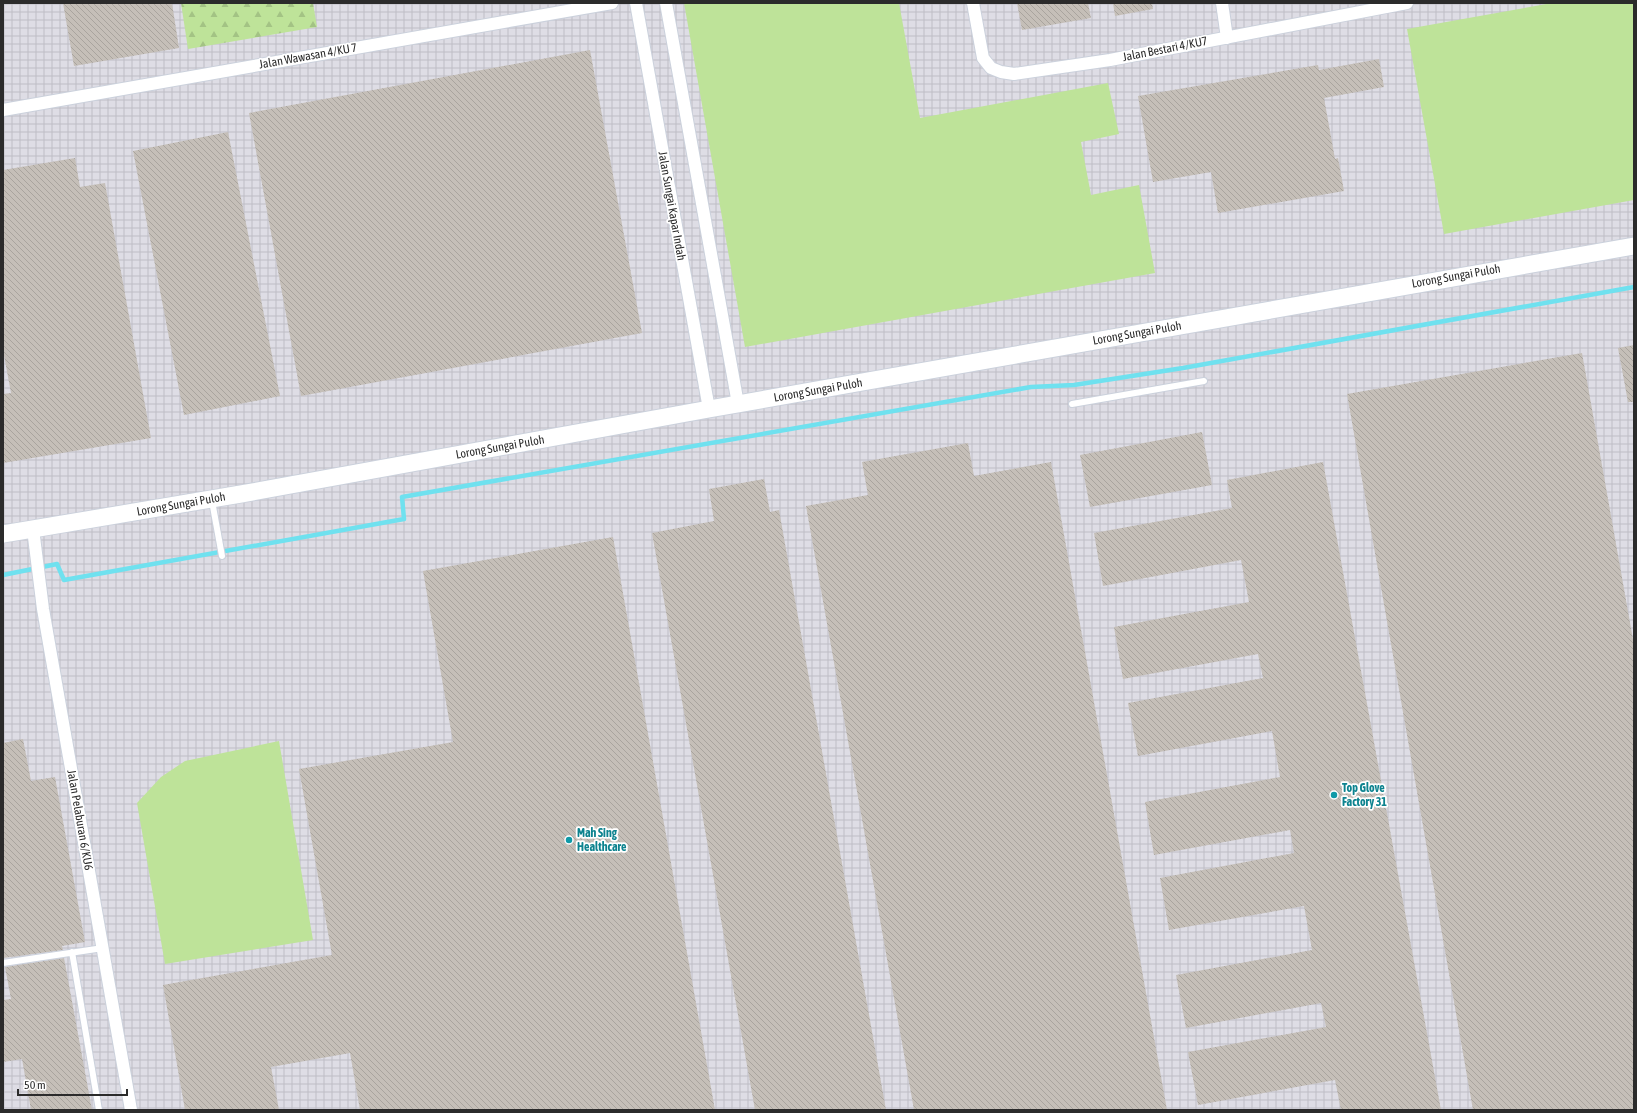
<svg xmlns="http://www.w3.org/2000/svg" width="1637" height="1113" viewBox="0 0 1637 1113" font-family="'Asap Condensed',sans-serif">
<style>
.industrial{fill:url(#industrial-grid)}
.grass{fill:#bee399}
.forest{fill:url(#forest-firs)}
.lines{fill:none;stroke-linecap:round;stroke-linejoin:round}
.stream{stroke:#6fe1ef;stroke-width:4.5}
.building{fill:url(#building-back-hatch)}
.lane-casing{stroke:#cbd1dc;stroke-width:8}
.street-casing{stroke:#cbd1dc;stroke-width:14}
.secondary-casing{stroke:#cbd1dc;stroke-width:19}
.lane{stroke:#fff;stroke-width:6}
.street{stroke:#fff;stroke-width:12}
.secondary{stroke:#fff;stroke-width:17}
.culture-dot{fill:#0f9aa8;stroke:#fff;stroke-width:1.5}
.labels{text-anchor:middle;stroke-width:3.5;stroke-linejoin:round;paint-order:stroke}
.street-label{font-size:12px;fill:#2b2b2b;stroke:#fff}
.culture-label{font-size:12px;font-weight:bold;fill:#0d838f;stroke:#fff;text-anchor:start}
</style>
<defs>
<pattern id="industrial-grid" width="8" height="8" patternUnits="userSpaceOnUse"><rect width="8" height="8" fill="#dedde5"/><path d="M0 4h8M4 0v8" fill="none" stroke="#bfbec5"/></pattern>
<pattern id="forest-firs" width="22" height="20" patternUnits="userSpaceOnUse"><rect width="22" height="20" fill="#bee399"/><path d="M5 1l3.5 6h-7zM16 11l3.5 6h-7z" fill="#a3c384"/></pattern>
<pattern id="building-back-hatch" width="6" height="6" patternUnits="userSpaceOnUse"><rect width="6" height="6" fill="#c5bfb8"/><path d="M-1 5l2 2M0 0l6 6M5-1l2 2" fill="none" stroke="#a9a49e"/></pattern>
</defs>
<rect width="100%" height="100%" fill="#ede3dd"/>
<path class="industrial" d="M 3,3 L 1634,3 L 1634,1110 L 3,1110 Z"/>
<path class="grass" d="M 684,3 L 899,3 L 920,118 L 1108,83 L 1119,134 L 1081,142 L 1091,195 L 1139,185 L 1155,273 L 745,347 Z
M 1552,3 L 1634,3 L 1634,200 L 1444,234 L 1407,29 Z
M 279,741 L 313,940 L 165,964 L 137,803 L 161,777 L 185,761 Z"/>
<path class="forest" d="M 181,3 L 313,3 L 317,27 L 188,49 Z"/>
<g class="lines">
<path class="stream" d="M 3,575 L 57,564 L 64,580 L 404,519 L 402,497 L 1031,387 L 1074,385 L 1183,368 L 1634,287"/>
</g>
<path class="building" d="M 63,3 L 172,3 L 179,48 L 74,66 Z
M 1017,3 L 1088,3 L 1091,18 L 1022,30 Z
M 1113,3 L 1152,3 L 1153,9 L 1115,16 Z
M 590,50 L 642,333 L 301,396 L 249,113 Z
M 1379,59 L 1384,87 L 1324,98 L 1335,159 L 1338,158 L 1344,191 L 1218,213 L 1211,172 L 1153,182 L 1138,96 L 1318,65 L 1319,70 Z
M 228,132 L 280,396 L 184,415 L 133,151 Z
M 75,158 L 80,187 L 105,183 L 151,438 L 3,463 L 3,394 L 11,393 L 3,350 L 3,170 Z
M 1634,345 L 1634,402 L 1628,402 L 1618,348 Z
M 1582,353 L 1634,645 L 1634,1110 L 1473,1110 L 1347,394 Z
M 1202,432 L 1212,485 L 1090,507 L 1080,455 Z
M 968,443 L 974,476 L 1051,462 L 1167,1110 L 914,1110 L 806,506 L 868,495 L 862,462 Z
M 1323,462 L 1441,1110 L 1341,1110 L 1335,1080 L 1198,1105 L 1188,1052 L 1326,1027 L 1321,1003 L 1186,1028 L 1176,975 L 1312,950 L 1304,906 L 1169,930 L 1160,878 L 1294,853 L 1290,830 L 1154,855 L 1145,802 L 1280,777 L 1272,731 L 1138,756 L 1128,703 L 1263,678 L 1258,654 L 1123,679 L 1114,627 L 1249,602 L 1241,560 L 1103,586 L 1094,533 L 1232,508 L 1227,480 Z
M 764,479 L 770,512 L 779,510 L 886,1110 L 755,1110 L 652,533 L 714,521 L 709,489 Z
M 613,537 L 715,1110 L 360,1110 L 350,1053 L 271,1067 L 279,1110 L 185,1110 L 163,985 L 332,955 L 299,769 L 453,742 L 423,571 Z
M 23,739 L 31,781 L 55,777 L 85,942 L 62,946 L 63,950 L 3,958 L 3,743 Z
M 64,958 L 92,1110 L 31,1110 L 22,1059 L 3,1062 L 3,1000 L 11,999 L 5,967 Z"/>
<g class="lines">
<g class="lane-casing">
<path id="lane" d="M 1072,404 L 1204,381
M 212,501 L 222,556
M 72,952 L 99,1110
M 3,963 L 103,948"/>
</g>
<g class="street-casing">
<path id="street" d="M 636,3 L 709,409
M 666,3 L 738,404
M 973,3 L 983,58 L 991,68 L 1001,72 L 1014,74 L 1110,60 L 1407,3
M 1222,3 L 1227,38
M 3,110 L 612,3
M 33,529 L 43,609 L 131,1110"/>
</g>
<g class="secondary-casing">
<path id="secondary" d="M 3,534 L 241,494 L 709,409 L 1634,246"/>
</g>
<use href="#lane" class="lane"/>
<use href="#street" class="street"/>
<use href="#secondary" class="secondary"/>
</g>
<g class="culture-dot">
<circle cx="1334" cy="795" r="4"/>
<circle cx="569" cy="840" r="4"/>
</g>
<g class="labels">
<g class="street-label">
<text transform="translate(1165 49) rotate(-11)" y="4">Jalan Bestari 4/KU7</text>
<text transform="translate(308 56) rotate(-10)" y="4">Jalan Wawasan 4/KU 7</text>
<text transform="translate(672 206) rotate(80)" y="4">Jalan Sungai Kapar Indah</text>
<text transform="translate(1456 276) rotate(-10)" y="4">Lorong Sungai Puloh</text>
<text transform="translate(1137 333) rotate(-10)" y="4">Lorong Sungai Puloh</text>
<text transform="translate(818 390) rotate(-10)" y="4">Lorong Sungai Puloh</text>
<text transform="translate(500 447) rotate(-10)" y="4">Lorong Sungai Puloh</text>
<text transform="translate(181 504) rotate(-10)" y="4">Lorong Sungai Puloh</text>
<text transform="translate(80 820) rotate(80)" y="4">Jalan Pelaburan 6/KU6</text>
</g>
<g class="culture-label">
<text x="1342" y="792">Top Glove<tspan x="1342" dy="14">Factory 31</tspan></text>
<text x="577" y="837">Mah Sing<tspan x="577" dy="14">Healthcare</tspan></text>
</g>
</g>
<rect width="1637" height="1113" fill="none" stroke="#2b2b2b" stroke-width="8"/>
<path d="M18 1089v6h109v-6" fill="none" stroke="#2b2b2b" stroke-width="2"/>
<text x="24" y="1089" font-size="12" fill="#2b2b2b" stroke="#ffffff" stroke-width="3" paint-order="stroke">50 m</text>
</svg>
